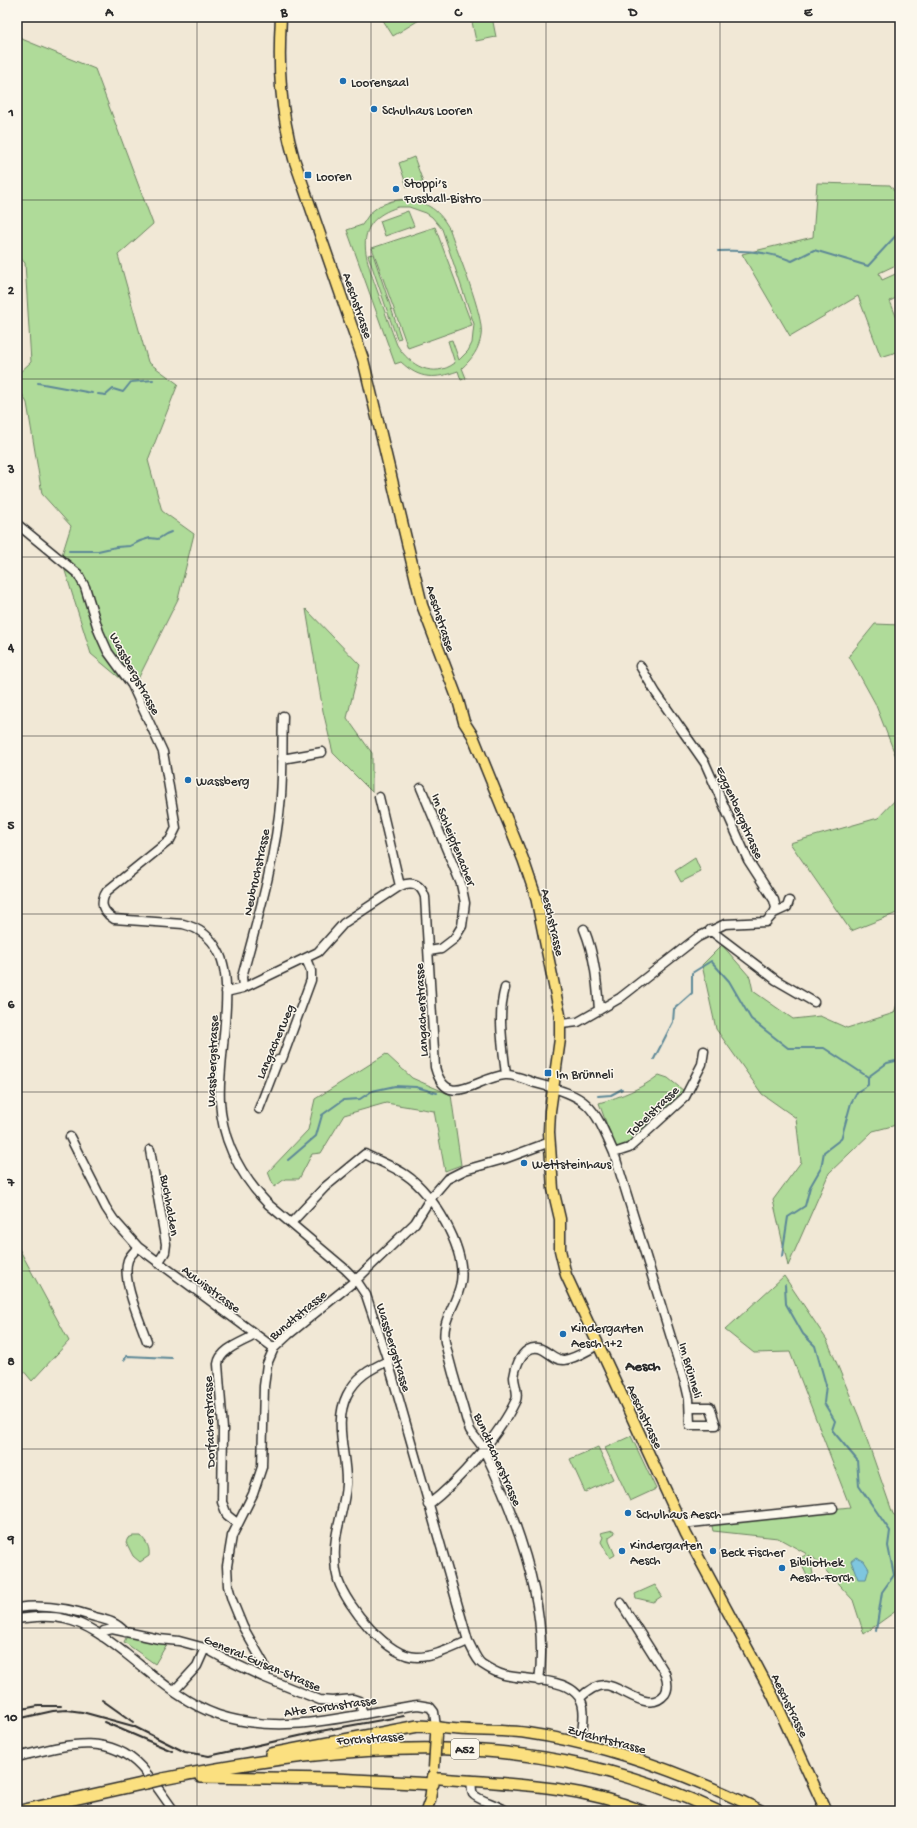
<svg xmlns="http://www.w3.org/2000/svg" width="917" height="1828" viewBox="0 0 917 1828" font-family="'Gochi Hand',sans-serif">
<style>
.green{fill:#afdb99;stroke:#6d8362;fill-rule:evenodd}
.water{fill:#7ec6df;stroke:#5d8897}
.lines{fill:none;stroke-linecap:round;stroke-linejoin:round}
.stream{stroke:#5d8897;stroke-width:2}
.minor-casing{stroke:#2b2b2b;stroke-width:11}
.major-casing{stroke:#2b2b2b;stroke-width:13}
.highway-casing{stroke:#2b2b2b;stroke-width:14}
.minor{stroke:#fbf7ec;stroke-width:8}
.major{stroke:#fbe080;stroke-width:10}
.highway{stroke:#fbe080;stroke-width:11}
.rail{stroke:#2b2b2b;stroke-width:2}
.major-bridge-casing{stroke:#2b2b2b;stroke-width:13;stroke-linecap:butt}
.highway-bridge-casing{stroke:#2b2b2b;stroke-width:14;stroke-linecap:butt}
.major-bridge{stroke:#fbe080;stroke-width:10}
.highway-bridge{stroke:#fbe080;stroke-width:11}
.grid{fill:none;stroke:#2b2b2b;stroke-width:1;stroke-opacity:0.55}
.poi-dot{fill:#1f6fb2;stroke:#fbf7ec;stroke-width:1.5}
.labels{text-anchor:middle;stroke-width:3;stroke-linejoin:round;paint-order:stroke}
.shield{fill:#fbf7ec;stroke:#696865;stroke-width:1}
.shield-label{font-size:12px;font-weight:bold;fill:#2b2b2b}
.poi-label{font-size:13px;fill:#2b2b2b;stroke:#fbf7ec;text-anchor:start}
.street-label{font-size:13px;fill:#2b2b2b;stroke:#fbf7ec}
.quarter-label{font-size:15px;font-weight:bold;fill:#2b2b2b;stroke:#fbf7ec}
.neatline{fill:none;stroke:#2b2b2b;stroke-width:1.5}
.grid-label{font-size:13px;text-anchor:middle;font-weight:bold;fill:#2b2b2b}
</style>
<rect width="100%" height="100%" fill="#f1e8d6"/>
<filter id="ink" filterUnits="userSpaceOnUse"><feTurbulence type="fractalNoise" baseFrequency=".025" numOctaves="2"/><feDisplacementMap in="SourceGraphic" scale="8" xChannelSelector="R" yChannelSelector="G"/><feConvolveMatrix kernelMatrix="1 2 1 2 8 2 1 2 1" color-interpolation-filters="sRGB"/></filter>
<g filter="url(#ink)">
<path class="green" d="M 381,17 L 424,17 L 393,36 Z
M 471,17 L 492,17 L 496,37 L 476,41 Z
M 17,37 L 95,69 L 153,224 L 118,255 L 148,362 L 178,384 L 148,460 L 162,511 L 194,534 L 178,599 L 133,689 L 91,654 L 61,558 L 71,526 L 42,494 L 27,403 L 17,385 L 17,375 L 31,362 L 25,263 L 17,254 Z
M 414,157 L 423,182 L 407,187 L 399,163 Z
M 817,183 L 890,185 L 900,199 L 900,263 L 879,273 L 882,280 L 900,272 L 900,296 L 890,301 L 900,326 L 900,351 L 881,357 L 858,296 L 790,336 L 742,254 L 813,237 Z
M 406,199 C 429,203 439,210 450,230 C 457,252 485,317 481,336 C 479,349 472,359 462,368 L 466,378 L 461,380 L 458,371 C 435,379 420,380 401,362 L 395,364 L 347,230 L 362,225 L 370,213 L 379,206 L 392,201 ZM 398,207 L 409,207 L 426,213 L 432,217 L 442,229 L 474,324 L 472,343 L 468,351 L 459,360 L 452,340 L 448,341 L 455,363 C 433,379 410,366 397,345 C 390,327 384,309 377,290 C 365,256 351,222 398,207 Z
M 408,211 L 414,226 L 385,236 L 380,221 Z
M 435,227 L 472,325 L 408,348 L 372,248 Z
M 373,254 L 401,338 L 397,339 L 368,255 Z
M 306,609 L 360,665 L 347,718 L 372,753 L 372,792 L 333,753 L 323,711 Z
M 875,624 L 900,625 L 900,767 L 875,703 L 849,656 Z
M 900,795 L 900,918 L 897,913 L 851,931 L 790,843 L 878,818 Z
M 695,858 L 701,872 L 681,882 L 675,871 Z
M 722,945 L 750,977 L 753,991 L 793,1019 L 820,1016 L 847,1028 L 894,1013 L 900,995 L 900,1124 L 873,1131 L 829,1173 L 788,1266 L 773,1200 L 801,1162 L 796,1118 L 762,1094 L 716,1029 L 702,965 Z
M 386,1054 L 412,1078 L 451,1095 L 461,1165 L 445,1171 L 434,1111 L 386,1103 L 344,1115 L 321,1153 L 312,1154 L 299,1179 L 285,1179 L 274,1187 L 268,1172 L 308,1130 L 315,1099 Z
M 659,1075 L 668,1078 L 684,1091 L 630,1146 L 616,1150 L 599,1103 C 622,1096 641,1089 659,1075 Z
M 17,1245 L 69,1341 L 32,1381 L 17,1363 Z
M 784,1276 L 827,1340 L 859,1417 L 893,1514 L 900,1519 L 900,1608 L 864,1634 L 853,1600 L 815,1559 L 809,1555 L 813,1574 L 808,1578 L 799,1559 L 807,1554 L 778,1538 L 713,1531 L 711,1522 L 850,1507 L 790,1352 L 754,1353 L 725,1330 Z
M 631,1436 L 656,1489 L 630,1501 L 605,1448 Z
M 598,1447 L 613,1479 L 585,1492 L 570,1459 Z
M 613,1530 L 615,1533 L 609,1537 L 609,1541 L 615,1555 L 610,1558 L 601,1542 L 603,1537 L 600,1533 Z
M 133,1536 L 141,1536 C 147,1543 150,1547 149,1556 L 140,1562 L 133,1556 L 126,1542 L 128,1538 Z
M 655,1585 L 662,1596 L 653,1602 L 636,1598 L 635,1594 Z
M 127,1636 L 167,1644 L 155,1664 L 124,1642 Z"/>
<path class="water" d="M 856,1557 L 864,1561 L 869,1569 L 866,1579 L 858,1579 L 851,1561 Z"/>
<g class="lines">
<path class="stream" d="M 718,251 C 743,250 769,251 792,261 L 814,250 L 868,266 L 900,231
M 38,383 L 92,393
M 98,394 L 106,395 L 113,389 L 123,392 L 131,382 L 153,380
M 69,551 L 98,551 L 116,547 L 130,546 L 140,541 L 150,538 L 158,539 L 166,534 L 171,532
M 654,1059 L 673,1022 L 674,1009 L 692,993 L 692,973 L 711,961 L 729,981 L 751,1019 L 788,1048 L 824,1048 L 868,1077
M 598,1096 L 611,1095 L 622,1089
M 288,1160 L 316,1136 L 322,1115 L 343,1100 L 360,1099 L 372,1091 L 395,1086 L 416,1087 L 437,1093
M 782,1256 L 788,1217 L 805,1206 L 810,1187 L 821,1168 L 824,1152 L 841,1139 L 851,1103 L 857,1092 L 868,1085 L 868,1077 L 887,1063 L 900,1060
M 785,1285 L 786,1304 L 803,1334 L 815,1346 L 826,1385 L 824,1403 L 835,1421 L 832,1430 L 857,1460 L 859,1486 L 890,1531 L 888,1546 L 894,1575 L 882,1592 L 876,1631
M 124,1360 L 127,1356 L 172,1358"/>
<g class="minor-casing">
<path id="minor" d="M 17,524 L 78,574 L 85,587 L 99,632 L 108,652 L 132,685 L 163,752 L 176,828 L 170,840 L 107,891 C 99,903 102,911 114,919 L 183,924 C 199,928 211,937 218,951 C 237,984 217,1062 220,1101 C 222,1141 241,1176 268,1204 L 345,1269 L 356,1280 L 366,1295 L 388,1361 L 468,1641 C 472,1648 476,1660 482,1664 C 488,1668 497,1673 504,1675 C 527,1681 578,1676 583,1707 C 585,1719 582,1732 580,1743
M 282,759 L 322,752
M 421,788 L 461,884 L 465,903 L 462,926 L 454,939 L 441,949 L 429,951
M 379,797 L 400,886
M 774,913 L 787,907 L 789,901
M 584,929 C 595,956 597,982 599,1010
M 710,930 L 776,980 L 814,1002
M 243,988 L 242,977 C 258,918 276,857 281,796 C 283,769 282,743 283,716
M 505,988 C 497,1016 503,1046 506,1075
M 226,992 L 243,988 L 318,952 L 344,923 L 400,886 C 413,880 421,885 425,897 L 435,1067 C 447,1112 477,1077 505,1075 C 514,1074 526,1080 535,1083 C 589,1097 592,1103 614,1153 L 686,1386 L 689,1399 L 690,1425 L 716,1425 L 710,1407 L 690,1407
M 561,1024 L 578,1022 L 620,998 L 698,937 L 725,924 L 766,922 L 774,913 L 776,908 L 774,900 L 748,860 L 705,763 L 656,693 L 640,666
M 259,1109 L 278,1060 L 282,1059 L 311,980 L 311,971 L 306,959
M 70,1137 L 106,1208 L 114,1220 L 138,1247 L 274,1348
M 150,1150 L 166,1244 L 165,1252 L 158,1263
M 614,1153 L 629,1148 L 685,1097 L 702,1064 L 704,1051
M 291,1223 L 325,1187 L 365,1154 C 378,1161 393,1166 406,1175 C 433,1193 466,1248 461,1282 C 457,1305 441,1319 445,1342 C 450,1364 456,1385 463,1407 C 465,1414 467,1423 470,1430 C 474,1437 481,1443 484,1450 C 516,1517 550,1606 539,1681
M 138,1247 C 135,1251 130,1255 128,1260 C 121,1279 140,1321 147,1341
M 388,1361 C 370,1369 356,1377 347,1395 C 333,1423 347,1455 346,1484 C 345,1509 333,1533 335,1559 C 335,1565 336,1573 338,1580 C 347,1606 387,1657 417,1657 C 435,1657 451,1648 468,1641
M 428,1505 C 459,1481 499,1436 516,1400 C 519,1393 514,1384 514,1377 C 515,1368 520,1355 528,1350 C 543,1341 551,1361 564,1360 C 575,1359 588,1350 598,1345
M 237,1523 L 227,1515 L 222,1502 L 223,1429 L 218,1364 C 220,1349 243,1342 255,1335
M 681,1524 L 833,1508
M 17,1608 C 44,1604 68,1608 95,1617 C 107,1620 116,1622 125,1632
M 17,1619 C 33,1617 50,1615 65,1619 C 88,1624 107,1639 125,1653 C 154,1676 183,1703 218,1715 C 286,1737 350,1714 418,1705 L 430,1707 L 434,1712 L 436,1727
M 103,1637 L 104,1631 L 112,1629 L 159,1639 L 179,1641 L 205,1648 L 223,1658 L 263,1677 L 320,1700 L 332,1701 L 353,1699 L 359,1701 L 363,1714
M 266,1678 L 264,1664 L 243,1627 L 232,1600 L 228,1586 L 227,1566 L 232,1536 L 253,1494 L 262,1467 L 264,1386 L 267,1364 L 274,1348 L 288,1335 L 356,1280 L 415,1223 L 430,1199 L 447,1179 L 465,1170 L 504,1159 L 550,1142
M 174,1691 L 197,1666 L 205,1648
M 580,1698 C 587,1691 595,1685 605,1685 C 623,1686 648,1715 665,1694 C 669,1688 667,1679 665,1673 L 621,1603
M 17,1757 C 60,1747 106,1730 141,1767 C 153,1780 163,1796 174,1811
M 471,1780 C 472,1784 471,1790 473,1794 C 477,1800 499,1805 506,1811"/>
</g>
<g class="major-casing">
<path id="major" d="M 281,17 C 278,68 280,110 294,159 L 363,359 L 422,605 L 458,700 L 464,722 L 473,736 L 523,859 L 536,897 L 560,1015 L 560,1039 L 550,1111 L 549,1132 L 553,1189 L 560,1219 L 560,1250 L 566,1275 L 686,1534 L 773,1696 L 826,1811
M 436,1733 L 436,1727 C 466,1732 497,1729 527,1733 C 610,1745 687,1774 762,1811
M 433,1778 C 506,1784 574,1784 643,1811
M 426,1811 L 430,1800 L 433,1776"/>
</g>
<g class="highway-casing">
<path id="highway" d="M 271,1754 L 418,1726 L 436,1727
M 201,1777 L 335,1779 L 433,1784
M 163,1779 C 354,1741 536,1726 717,1811
M 20,1811 L 146,1783"/>
</g>
<use href="#minor" class="minor"/>
<use href="#major" class="major"/>
<use href="#highway" class="highway"/>
<path class="rail" d="M 102,1700 L 133,1722
M 17,1710 L 38,1706 L 61,1706
M 17,1719 L 53,1711 L 67,1710 L 82,1712 L 133,1726 L 185,1752 L 209,1756 L 326,1730 L 404,1716
M 104,1722 L 172,1751"/>
<g class="major-bridge-casing">
<path id="major-bridge" d="M 434,1768 L 436,1735"/>
</g>
<g class="highway-bridge-casing">
<path id="highway-bridge" d="M 146,1783 L 163,1779"/>
</g>
<use href="#major-bridge" class="major-bridge"/>
<use href="#highway-bridge" class="highway-bridge"/>
</g>
</g>
<path class="grid" d="M 197,17 L 197,1811M 371,17 L 371,1811M 546,17 L 546,1811M 720,17 L 720,1811M 17,200 L 900,200M 17,379 L 900,379M 17,557 L 900,557M 17,736 L 900,736M 17,914 L 900,914M 17,1092 L 900,1092M 17,1271 L 900,1271M 17,1449 L 900,1449M 17,1628 L 900,1628"/>
<g class="poi-dot">
<circle cx="343" cy="81" r="4"/>
<circle cx="374" cy="109" r="4"/>
<rect x="304" y="171" width="8" height="8" rx="2"/>
<circle cx="396" cy="189" r="4"/>
<circle cx="188" cy="780" r="4"/>
<rect x="544" y="1069" width="8" height="8" rx="2"/>
<circle cx="524" cy="1163" r="4"/>
<circle cx="563" cy="1334" r="4"/>
<circle cx="628" cy="1513" r="4"/>
<circle cx="622" cy="1551" r="4"/>
<circle cx="713" cy="1551" r="4"/>
<circle cx="782" cy="1568" r="4"/>
</g>
<g class="labels">
<rect class="shield" x="451" y="1739" width="28" height="20" rx="3"/>
<g class="shield-label">
<text x="465" y="1753">A52</text>
</g>
<g class="poi-label">
<text x="351" y="86">Loorensaal</text>
<text x="382" y="114">Schulhaus Looren</text>
<text x="316" y="180">Looren</text>
<text x="404" y="187">Stoppi’s<tspan x="404" dy="15">Fussball-Bistro</tspan></text>
<text x="196" y="785">Wassberg</text>
<text x="556" y="1078">Im Brünneli</text>
<text x="532" y="1168">Wettsteinhaus</text>
<text x="571" y="1332">Kindergarten<tspan x="571" dy="15">Aesch 1+2</tspan></text>
<text x="636" y="1518">Schulhaus Aesch</text>
<text x="630" y="1549">Kindergarten<tspan x="630" dy="15">Aesch</tspan></text>
<text x="721" y="1556">Beck Fischer</text>
<text x="790" y="1566">Bibliothek<tspan x="790" dy="15">Aesch-Forch</tspan></text>
</g>
<g class="street-label">
<text transform="translate(359 305) rotate(71)" y="5">Aeschstrasse</text>
<text transform="translate(442 618) rotate(72)" y="5">Aeschstrasse</text>
<text transform="translate(136 673) rotate(61)" y="5">Wassbergstrasse</text>
<text transform="translate(741 812) rotate(66)" y="5">Eggenbergstrasse</text>
<text transform="translate(455 839) rotate(68)" y="5">Im Schleipfenacher</text>
<text transform="translate(255 872) rotate(-78)" y="5">Neubruchstrasse</text>
<text transform="translate(554 922) rotate(77)" y="5">Aeschstrasse</text>
<text transform="translate(420 1010) rotate(-93)" y="5">Langacherstrasse</text>
<text transform="translate(274 1041) rotate(-67)" y="5">Langacherweg</text>
<text transform="translate(211 1061) rotate(-88)" y="5">Wassbergstrasse</text>
<text transform="translate(652 1110) rotate(-44)" y="5">Tobelstrasse</text>
<text transform="translate(171 1205) rotate(80)" y="5">Buchhalden</text>
<text transform="translate(212 1288) rotate(37)" y="5">Auwisstrasse</text>
<text transform="translate(297 1314) rotate(-40)" y="5">Bundtstrasse</text>
<text transform="translate(395 1347) rotate(73)" y="5">Wassbergstrasse</text>
<text transform="translate(692 1370) rotate(74)" y="5">Im Brünneli</text>
<text transform="translate(646 1416) rotate(65)" y="5">Aeschstrasse</text>
<text transform="translate(208 1422) rotate(-92)" y="5">Dorfacherstrasse</text>
<text transform="translate(499 1459) rotate(66)" y="5">Bundtacherstrasse</text>
<text transform="translate(263 1662) rotate(23)" y="5">General-Guisan-Strasse</text>
<text transform="translate(330 1705) rotate(-8)" y="5">Alte Forchstrasse</text>
<text transform="translate(791 1705) rotate(64)" y="5">Aeschstrasse</text>
<text transform="translate(370 1737) rotate(-4)" y="5">Forchstrasse</text>
<text transform="translate(607 1738) rotate(15)" y="5">Zufahrtstrasse</text>
</g>
<g class="quarter-label">
<text x="643" y="1370">Aesch</text>
</g>
</g>
<rect width="917" height="1828" fill="none" stroke="#fbf7ec" stroke-width="44"/>
<rect x="22" y="22" width="873" height="1784" class="neatline"/>
<g class="grid-label">
<text x="109" y="16">A</text>
<text x="284" y="16">B</text>
<text x="458" y="16">C</text>
<text x="633" y="16">D</text>
<text x="808" y="16">E</text>
<text x="11" y="116">1</text>
<text x="11" y="294">2</text>
<text x="11" y="473">3</text>
<text x="11" y="651">4</text>
<text x="11" y="829">5</text>
<text x="11" y="1008">6</text>
<text x="11" y="1186">7</text>
<text x="11" y="1365">8</text>
<text x="11" y="1543">9</text>
<text x="11" y="1721">10</text>
</g>
</svg>
